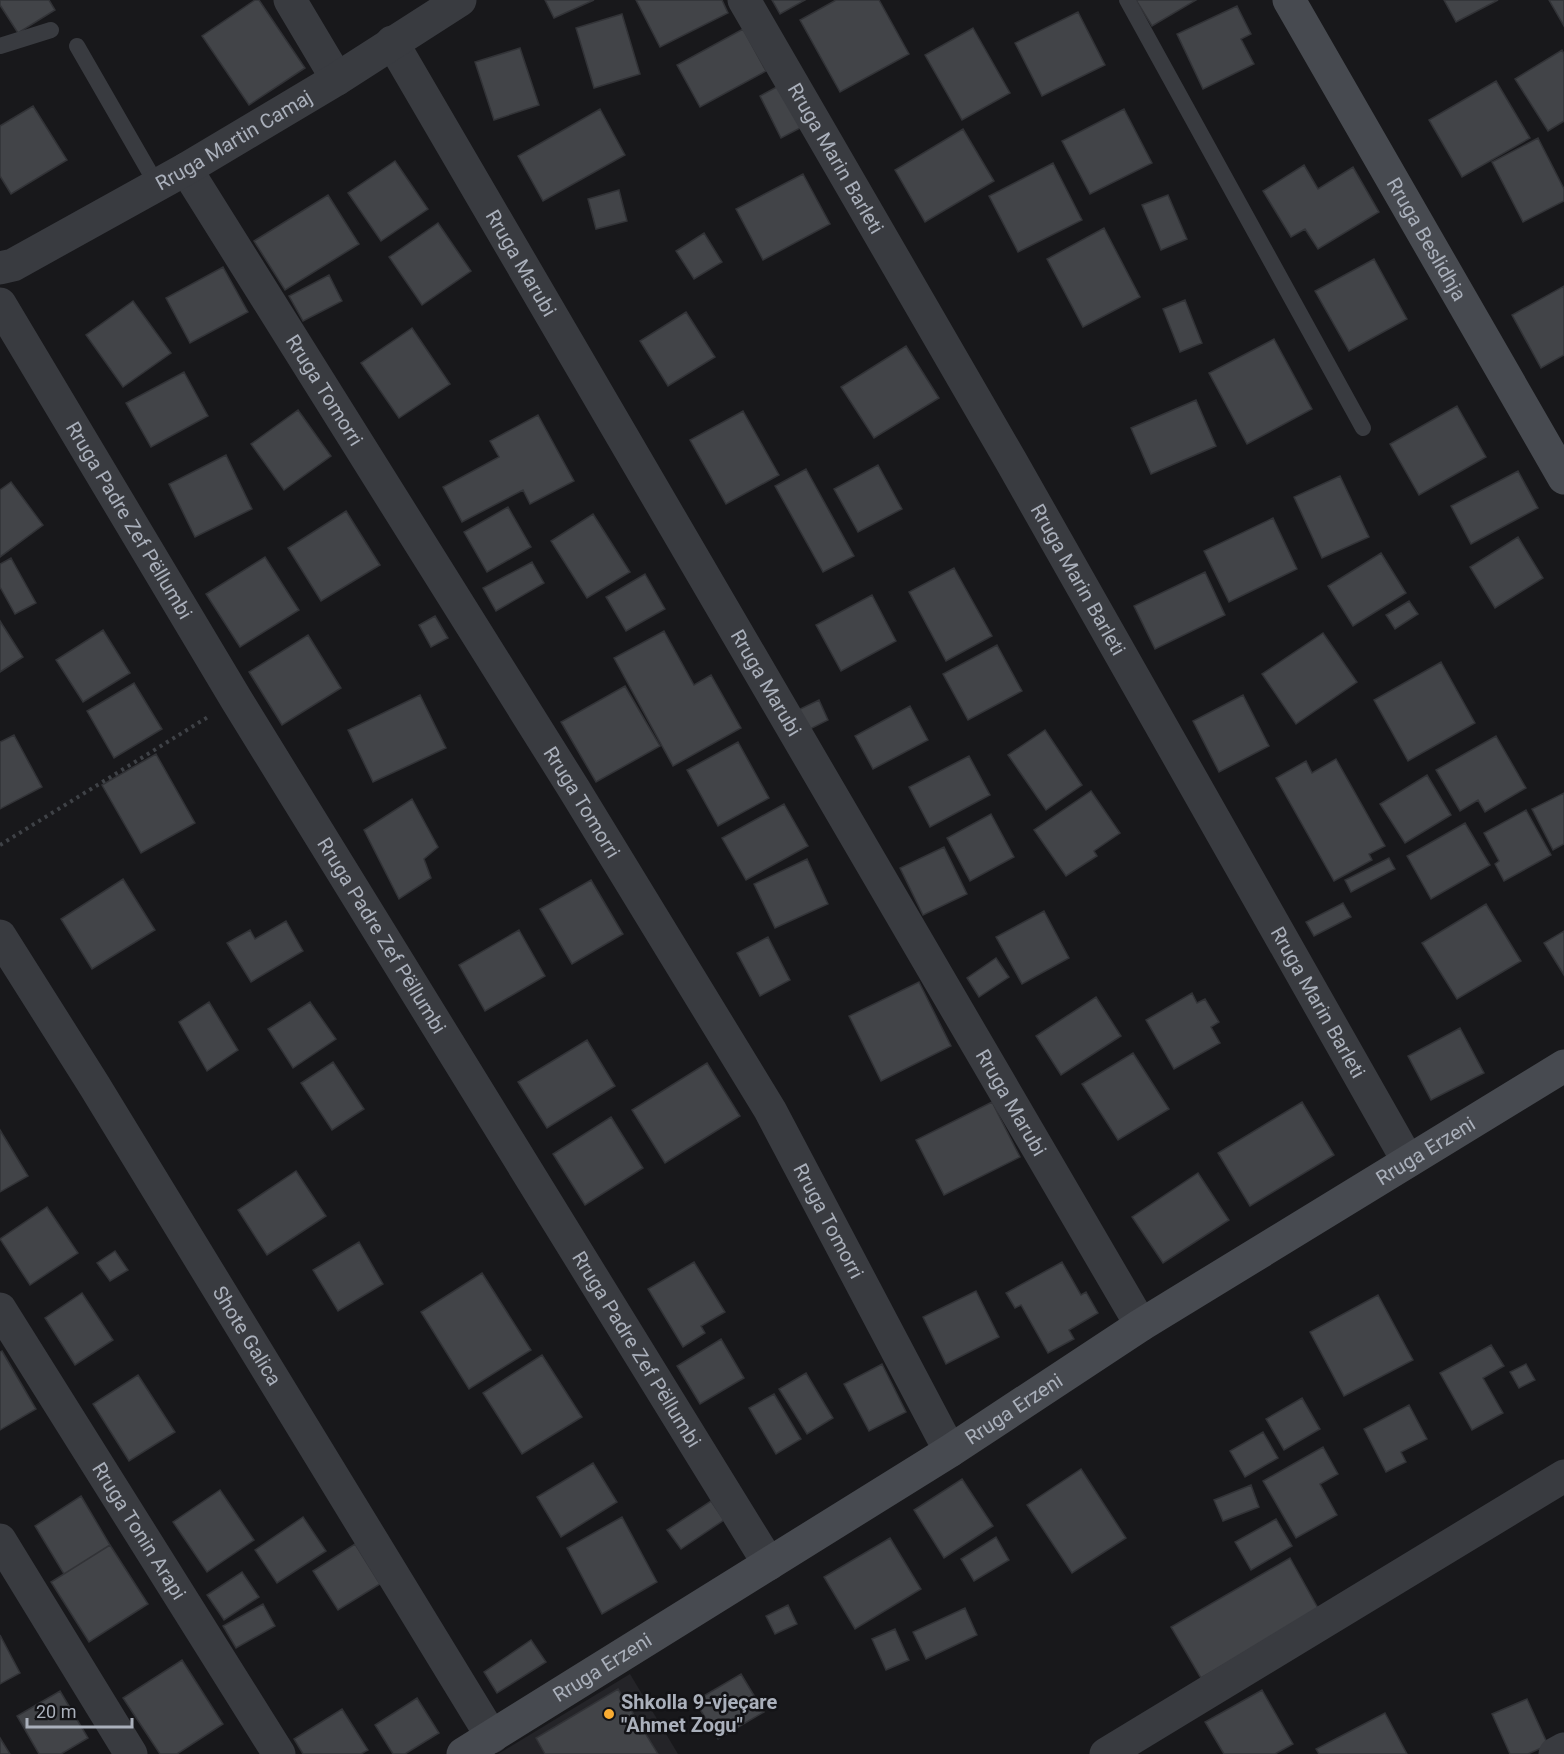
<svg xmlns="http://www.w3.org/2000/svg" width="1564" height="1754" viewBox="0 0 1564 1754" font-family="Roboto,sans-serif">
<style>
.built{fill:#242428}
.building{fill:#424448;stroke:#323337;stroke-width:1.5}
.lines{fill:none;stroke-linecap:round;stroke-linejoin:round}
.path{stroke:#3f4247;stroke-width:4;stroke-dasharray:3 4.5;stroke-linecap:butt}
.lane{stroke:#393b40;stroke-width:16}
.street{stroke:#393b40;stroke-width:33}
.secondary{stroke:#474a50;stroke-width:33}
.poi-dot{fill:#f9ac32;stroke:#131316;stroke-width:2}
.labels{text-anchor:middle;stroke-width:5;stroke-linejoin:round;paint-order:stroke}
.street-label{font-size:20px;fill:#aab0bb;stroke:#131316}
.poi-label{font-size:20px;font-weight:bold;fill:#aab0bb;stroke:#131316;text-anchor:start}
</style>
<rect width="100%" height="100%" fill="#18181b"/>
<path class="built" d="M 630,1674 L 678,1754 L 498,1754 Z"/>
<path class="building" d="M 0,0 L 49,0 L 55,10 L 18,33 L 0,5 Z
M 255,0 L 259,0 L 305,68 L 249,105 L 202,36 Z
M 545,0 L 594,0 L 554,18 Z
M 636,0 L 722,0 L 728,13 L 660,47 Z
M 772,0 L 805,0 L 780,14 Z
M 836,0 L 879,0 L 909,54 L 840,92 L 800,20 Z
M 1136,0 L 1196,0 L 1152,26 Z
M 1444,0 L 1498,0 L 1456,22 Z
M 1549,0 L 1564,0 L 1564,26 Z
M 1237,6 L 1251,34 L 1241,39 L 1254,64 L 1203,89 L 1177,34 Z
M 1078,12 L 1105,65 L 1042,96 L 1015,43 Z
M 622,14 L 640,74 L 594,88 L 576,28 Z
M 973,28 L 1010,93 L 962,120 L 925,55 Z
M 743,29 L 766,71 L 700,107 L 677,65 Z
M 520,48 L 539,105 L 494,120 L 475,62 Z
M 1562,50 L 1564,54 L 1564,121 L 1548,131 L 1515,79 Z
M 1496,81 L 1530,138 L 1462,177 L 1429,120 Z
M 784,83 L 806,125 L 781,138 L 760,96 Z
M 33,106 L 67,160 L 11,194 L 0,176 L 0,126 Z
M 600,109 L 625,155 L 543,201 L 518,156 Z
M 1124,109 L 1152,163 L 1090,194 L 1062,141 Z
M 963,129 L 994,181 L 925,222 L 895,170 Z
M 1538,138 L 1564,189 L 1564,201 L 1523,222 L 1492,162 Z
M 395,161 L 428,209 L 381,241 L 348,193 Z
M 1053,163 L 1082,220 L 1018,252 L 989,196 Z
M 1304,165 L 1318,189 L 1353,167 L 1379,212 L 1318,249 L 1305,229 L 1291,237 L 1263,191 Z
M 803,174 L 830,224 L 763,260 L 736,209 Z
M 619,190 L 627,221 L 596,229 L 588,199 Z
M 328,195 L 359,244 L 285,290 L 254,241 Z
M 1168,195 L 1187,239 L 1161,250 L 1142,205 Z
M 438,223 L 471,271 L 422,305 L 389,257 Z
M 1104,228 L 1140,297 L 1083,327 L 1047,259 Z
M 704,233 L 722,262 L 694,279 L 676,251 Z
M 1374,259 L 1407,319 L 1349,351 L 1315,291 Z
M 223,267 L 248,312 L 190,343 L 166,298 Z
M 329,275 L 342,301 L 303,321 L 289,296 Z
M 1564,286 L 1564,355 L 1541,368 L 1512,315 Z
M 1185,300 L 1202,343 L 1180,352 L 1163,309 Z
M 133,301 L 171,353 L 123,387 L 86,335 Z
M 686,312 L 715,357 L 668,386 L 640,341 Z
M 412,328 L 450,384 L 399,418 L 361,363 Z
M 1274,339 L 1312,409 L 1247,444 L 1209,373 Z
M 906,346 L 939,398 L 874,438 L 841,387 Z
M 184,372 L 208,416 L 151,447 L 126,403 Z
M 1196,400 L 1216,446 L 1151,474 L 1131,428 Z
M 1457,406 L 1486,457 L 1419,495 L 1390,444 Z
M 298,410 L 331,456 L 284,490 L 251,444 Z
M 743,411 L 779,475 L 726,504 L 690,440 Z
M 538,415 L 574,481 L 530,504 L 523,490 L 462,522 L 443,487 L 499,457 L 490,441 Z
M 226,455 L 252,509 L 195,537 L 169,484 Z
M 878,465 L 902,509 L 858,532 L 834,489 Z
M 806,469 L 854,556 L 823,572 L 775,486 Z
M 1518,471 L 1538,508 L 1471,544 L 1451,506 Z
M 1340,476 L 1369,537 L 1322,558 L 1294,497 Z
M 11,482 L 43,525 L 0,557 L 0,490 Z
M 508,507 L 531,547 L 487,572 L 464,532 Z
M 346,511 L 380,565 L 321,601 L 288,548 Z
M 593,514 L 630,572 L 587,598 L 551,541 Z
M 1273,518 L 1297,569 L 1229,602 L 1204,551 Z
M 1518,537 L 1543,578 L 1495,608 L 1470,567 Z
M 1381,553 L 1406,593 L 1353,626 L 1328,586 Z
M 265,557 L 299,610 L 240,647 L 206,594 Z
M 11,558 L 36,603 L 15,614 L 0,587 L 0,564 Z
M 532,562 L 544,583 L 496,611 L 483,588 Z
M 954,568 L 992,636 L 946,661 L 909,592 Z
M 1205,572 L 1225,615 L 1155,649 L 1134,606 Z
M 645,574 L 665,609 L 626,631 L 606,597 Z
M 872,595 L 896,641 L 841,671 L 816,625 Z
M 1409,601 L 1418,614 L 1395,629 L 1386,615 Z
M 435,616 L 448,638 L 431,647 L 419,625 Z
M 0,621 L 23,657 L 0,672 Z
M 103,630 L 130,673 L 83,702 L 56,660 Z
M 664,631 L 694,685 L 711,675 L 741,728 L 673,766 L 614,658 Z
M 1323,633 L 1357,682 L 1296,724 L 1262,674 Z
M 308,635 L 341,688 L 282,725 L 249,672 Z
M 997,645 L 1022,691 L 968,720 L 943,674 Z
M 1441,662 L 1475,723 L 1408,761 L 1374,700 Z
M 134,683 L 162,729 L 114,758 L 87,711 Z
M 625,686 L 660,746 L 596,782 L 561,722 Z
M 420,695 L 446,748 L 373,782 L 348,730 Z
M 1243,695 L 1269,746 L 1219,772 L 1193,721 Z
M 819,700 L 828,720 L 806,731 L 796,711 Z
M 910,706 L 928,740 L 873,769 L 855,736 Z
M 1045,730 L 1082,785 L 1046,810 L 1008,755 Z
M 14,735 L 42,787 L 0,809 L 0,742 Z
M 1496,736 L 1526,788 L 1485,812 L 1478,800 L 1460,811 L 1436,770 Z
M 738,742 L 769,798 L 718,826 L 687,770 Z
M 156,754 L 195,823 L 141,853 L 102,785 Z
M 969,756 L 990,795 L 930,827 L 909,787 Z
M 1336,759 L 1385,846 L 1369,854 L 1372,860 L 1334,881 L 1276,778 L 1306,761 L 1312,773 Z
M 1427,775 L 1451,815 L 1405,843 L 1380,804 Z
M 1091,791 L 1120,833 L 1094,851 L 1097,856 L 1066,876 L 1034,830 Z
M 1564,793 L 1564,844 L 1553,850 L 1532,809 Z
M 412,799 L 438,847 L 424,859 L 431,878 L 399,899 L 364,830 Z
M 784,804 L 808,846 L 746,880 L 722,838 Z
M 1526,810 L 1551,855 L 1504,881 L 1495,864 L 1499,861 L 1484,833 Z
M 991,814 L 1014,857 L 970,881 L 947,838 Z
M 1465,823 L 1490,865 L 1431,899 L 1407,856 Z
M 944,847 L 967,894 L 923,915 L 900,868 Z
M 1389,858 L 1395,869 L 1351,892 L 1345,880 Z
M 807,859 L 828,904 L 775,928 L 754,884 Z
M 123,879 L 155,930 L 92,969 L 61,919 Z
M 591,880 L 623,934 L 572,964 L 540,909 Z
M 1343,903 L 1351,917 L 1314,936 L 1306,922 Z
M 1486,904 L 1521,961 L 1457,999 L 1422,943 Z
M 1044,911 L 1069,958 L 1022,984 L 996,937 Z
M 286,921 L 303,951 L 251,982 L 227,943 L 250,930 L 255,939 Z
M 519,930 L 545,976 L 485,1011 L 459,965 Z
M 1564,931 L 1564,975 L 1544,943 Z
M 768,937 L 790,980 L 760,996 L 737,953 Z
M 996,958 L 1009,977 L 979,997 L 967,978 Z
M 919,982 L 951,1046 L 881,1081 L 849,1016 Z
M 1192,993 L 1197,1003 L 1205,999 L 1219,1022 L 1211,1027 L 1220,1043 L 1174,1069 L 1146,1020 Z
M 1096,997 L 1121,1036 L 1061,1075 L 1036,1036 Z
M 209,1002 L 238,1050 L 207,1071 L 179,1022 Z
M 310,1002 L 336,1039 L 293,1068 L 268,1029 Z
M 1460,1028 L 1484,1073 L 1431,1100 L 1408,1056 Z
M 587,1040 L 615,1086 L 547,1128 L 518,1082 Z
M 1133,1053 L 1169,1109 L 1118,1140 L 1082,1084 Z
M 333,1062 L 364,1109 L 332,1130 L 301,1083 Z
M 707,1063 L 740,1116 L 665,1163 L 632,1110 Z
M 992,1102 L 1020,1157 L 944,1195 L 916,1140 Z
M 1302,1102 L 1334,1155 L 1250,1206 L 1218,1153 Z
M 611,1117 L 643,1168 L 585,1205 L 553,1154 Z
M 0,1130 L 28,1176 L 0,1192 Z
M 296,1171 L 326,1216 L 267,1255 L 238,1210 Z
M 1198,1173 L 1229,1220 L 1163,1263 L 1132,1217 Z
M 47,1207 L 78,1253 L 30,1285 L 0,1239 Z
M 359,1242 L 383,1284 L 338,1311 L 313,1270 Z
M 115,1251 L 128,1270 L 110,1281 L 97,1263 Z
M 694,1262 L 725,1312 L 701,1326 L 705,1333 L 683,1347 L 648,1289 Z
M 1062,1262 L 1081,1295 L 1086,1292 L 1098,1313 L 1069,1330 L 1074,1339 L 1048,1353 L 1021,1305 L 1015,1308 L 1006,1293 Z
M 482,1273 L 531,1350 L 469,1389 L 421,1312 Z
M 976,1291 L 999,1337 L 946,1364 L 923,1317 Z
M 82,1293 L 113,1340 L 75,1365 L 45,1318 Z
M 1378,1295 L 1413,1360 L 1344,1396 L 1310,1332 Z
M 721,1339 L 744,1378 L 700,1404 L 677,1366 Z
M 1491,1345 L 1504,1366 L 1483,1378 L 1503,1413 L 1472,1430 L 1440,1373 Z
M 2,1351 L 36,1409 L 0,1430 L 0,1352 Z
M 542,1355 L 582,1417 L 522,1454 L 483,1393 Z
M 882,1364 L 906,1412 L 869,1431 L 844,1384 Z
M 1526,1364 L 1535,1380 L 1519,1388 L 1510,1372 Z
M 806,1373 L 833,1418 L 807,1434 L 779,1389 Z
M 138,1375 L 175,1432 L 129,1461 L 93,1404 Z
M 774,1394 L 801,1439 L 776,1454 L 749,1408 Z
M 1302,1398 L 1320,1429 L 1284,1450 L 1266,1419 Z
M 1409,1405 L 1427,1439 L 1401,1452 L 1406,1462 L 1386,1472 L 1364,1429 Z
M 1263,1432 L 1278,1458 L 1245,1477 L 1230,1451 Z
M 1323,1447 L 1338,1474 L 1320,1484 L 1337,1515 L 1296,1538 L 1263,1481 Z
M 593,1463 L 617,1502 L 561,1537 L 537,1497 Z
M 1081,1469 L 1126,1538 L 1072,1573 L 1027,1505 Z
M 962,1479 L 993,1526 L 944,1558 L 914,1510 Z
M 1251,1485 L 1259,1507 L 1223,1521 L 1214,1500 Z
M 220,1490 L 254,1540 L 207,1572 L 173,1522 Z
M 81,1496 L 110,1545 L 64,1574 L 35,1526 Z
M 711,1501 L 724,1520 L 681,1549 L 667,1530 Z
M 303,1517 L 326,1551 L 277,1583 L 255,1550 Z
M 622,1517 L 657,1582 L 602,1614 L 567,1548 Z
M 1276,1519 L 1292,1546 L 1251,1570 L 1235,1542 Z
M 996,1537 L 1009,1560 L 974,1581 L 961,1559 Z
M 890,1538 L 921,1589 L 855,1629 L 824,1577 Z
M 355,1544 L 380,1584 L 338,1610 L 313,1571 Z
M 110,1545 L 148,1604 L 89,1642 L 51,1582 Z
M 1290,1558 L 1319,1610 L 1201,1678 L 1171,1627 Z
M 242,1572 L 259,1597 L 224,1620 L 207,1595 Z
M 263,1604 L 275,1626 L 236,1648 L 223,1626 Z
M 788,1605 L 797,1624 L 775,1634 L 766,1616 Z
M 965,1608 L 977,1635 L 926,1659 L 913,1632 Z
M 895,1629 L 909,1660 L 886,1670 L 872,1639 Z
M 0,1635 L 20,1673 L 0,1684 Z
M 531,1640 L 546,1662 L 497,1693 L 484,1672 Z
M 182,1660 L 223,1724 L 177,1754 L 160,1754 L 123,1698 Z
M 741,1674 L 764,1712 L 718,1739 L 695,1701 Z
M 618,1689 L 658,1754 L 545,1754 L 536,1738 Z
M 1262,1690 L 1293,1744 L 1275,1754 L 1224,1754 L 1205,1722 Z
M 60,1691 L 88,1738 L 61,1754 L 39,1754 L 17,1716 Z
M 417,1698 L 439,1733 L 405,1754 L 393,1754 L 375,1725 Z
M 1527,1699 L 1548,1745 L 1528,1754 L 1510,1754 L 1492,1714 Z
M 342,1709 L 368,1750 L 361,1754 L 303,1754 L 294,1739 Z
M 1385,1713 L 1407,1754 L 1319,1754 L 1316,1749 Z
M 0,1738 L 10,1754 L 0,1754 Z"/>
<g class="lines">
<path class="path" d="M 0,845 L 208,717"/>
<path class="lane" d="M 1127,0 L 1363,428
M 0,46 L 51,30
M 77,46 L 157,185"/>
<g class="street">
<path d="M 290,0 L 337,79"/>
<path id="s1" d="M 744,0 L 1011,461 L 1408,1161"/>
<path id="s2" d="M 392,42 L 1141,1325"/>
<path id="s3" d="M 186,169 L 574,789 L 770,1110 L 950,1451"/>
<path id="s4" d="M 0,268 L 13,265 L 186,169 L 337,79 L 460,0"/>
<path id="s5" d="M 0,304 L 236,699 L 769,1564"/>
<path id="s6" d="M 0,936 L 94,1085 L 492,1737"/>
<path id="s7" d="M 0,1309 L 279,1754"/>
<path d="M 0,1540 L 131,1754"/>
<path d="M 1106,1754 L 1564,1476"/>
<path d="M 1555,1754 L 1564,1749"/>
</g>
<g class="secondary">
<path id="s8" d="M 1289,0 L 1564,478"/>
<path id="s9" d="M 463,1754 L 950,1451 L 1141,1325 L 1564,1066"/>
</g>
</g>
<circle class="poi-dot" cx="609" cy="1714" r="6"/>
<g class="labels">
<g class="street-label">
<text dy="7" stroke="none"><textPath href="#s4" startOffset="267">Rruga Martin Camaj</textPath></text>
<text dy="7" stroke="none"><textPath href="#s1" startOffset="183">Rruga Marin Barleti</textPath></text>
<text dy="7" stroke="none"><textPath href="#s8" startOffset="276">Rruga Beslidhja</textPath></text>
<text dy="7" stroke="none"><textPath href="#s2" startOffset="256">Rruga Marubi</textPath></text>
<text dy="7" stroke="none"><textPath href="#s3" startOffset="261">Rruga Tomorri</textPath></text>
<text dy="7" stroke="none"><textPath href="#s5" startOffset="252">Rruga Padre Zef Pëllumbi</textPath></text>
<text dy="7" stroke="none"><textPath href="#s1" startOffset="669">Rruga Marin Barleti</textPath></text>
<text dy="7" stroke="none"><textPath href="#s2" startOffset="742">Rruga Marubi</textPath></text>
<text dy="7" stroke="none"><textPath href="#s3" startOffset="747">Rruga Tomorri</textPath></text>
<text dy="7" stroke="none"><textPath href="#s5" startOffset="738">Rruga Padre Zef Pëllumbi</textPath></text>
<text dy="7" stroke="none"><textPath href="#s1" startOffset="1155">Rruga Marin Barleti</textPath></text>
<text dy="7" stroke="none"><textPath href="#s2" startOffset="1228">Rruga Marubi</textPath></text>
<text dy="7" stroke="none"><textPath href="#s9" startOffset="1136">Rruga Erzeni</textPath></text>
<text dy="7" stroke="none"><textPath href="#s3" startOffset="1233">Rruga Tomorri</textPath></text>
<text dy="7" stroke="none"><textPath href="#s6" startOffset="470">Shote Galica</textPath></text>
<text dy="7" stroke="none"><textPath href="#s5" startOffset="1224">Rruga Padre Zef Pëllumbi</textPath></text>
<text dy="7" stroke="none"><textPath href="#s9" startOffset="650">Rruga Erzeni</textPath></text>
<text dy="7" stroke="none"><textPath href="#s7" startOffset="262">Rruga Tonin Arapi</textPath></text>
<text dy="7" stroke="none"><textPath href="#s9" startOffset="164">Rruga Erzeni</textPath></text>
</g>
<g class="poi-label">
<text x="621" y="1709">Shkolla 9-vjeçare<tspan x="621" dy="23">"Ahmet Zogu"</tspan></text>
</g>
</g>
<path d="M27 1718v9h105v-9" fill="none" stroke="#aab0bb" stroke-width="3"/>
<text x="36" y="1718" font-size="18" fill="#aab0bb" stroke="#131316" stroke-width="4.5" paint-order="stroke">20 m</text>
</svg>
